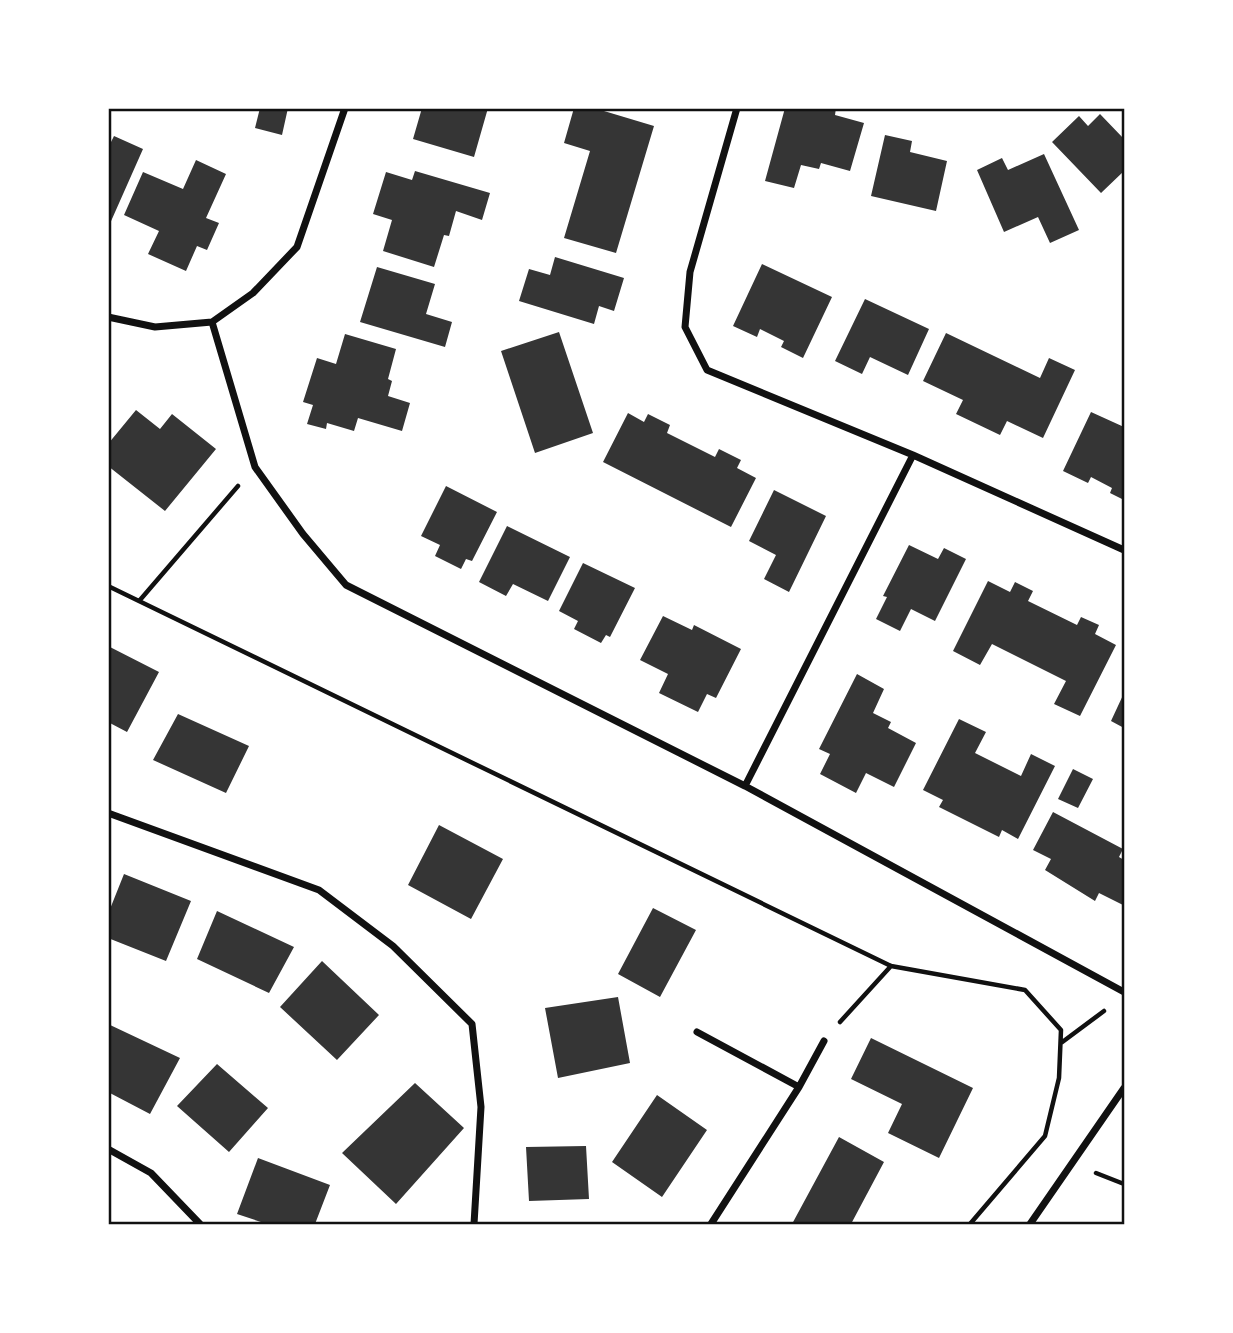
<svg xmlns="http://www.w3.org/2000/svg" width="1233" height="1333" viewBox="0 0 1233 1333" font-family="'Titillium Web',sans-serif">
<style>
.building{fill:#353535}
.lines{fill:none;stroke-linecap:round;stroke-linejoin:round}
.path{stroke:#111;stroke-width:4.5}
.minor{stroke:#111;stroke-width:7}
.neatline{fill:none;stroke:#111;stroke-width:2.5}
</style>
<rect width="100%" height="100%" fill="#fff"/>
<path class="building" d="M 260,108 L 288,108 L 282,135 L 255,128 Z
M 422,108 L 488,108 L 474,157 L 413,139 Z
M 574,108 L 594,108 L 654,126 L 616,253 L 564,238 L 590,151 L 564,143 Z
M 785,108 L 836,108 L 835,115 L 864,123 L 850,171 L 821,163 L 819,169 L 801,165 L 794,188 L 765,181 Z
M 1100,114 L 1124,139 L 1124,171 L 1101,193 L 1052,142 L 1079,116 L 1088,126 Z
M 885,135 L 912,141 L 910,152 L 947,161 L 936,211 L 871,196 Z
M 114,136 L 143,149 L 108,228 L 108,148 Z
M 1044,154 L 1079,230 L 1050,243 L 1038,217 L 1004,232 L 977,170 L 1002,158 L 1008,170 Z
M 196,160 L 226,174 L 206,218 L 219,223 L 207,250 L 197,246 L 186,271 L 148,254 L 159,231 L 124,215 L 143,172 L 183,189 Z
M 415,171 L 490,193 L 482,220 L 456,211 L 449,236 L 444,235 L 434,267 L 383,251 L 392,220 L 373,214 L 386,172 L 412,180 Z
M 555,257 L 624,278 L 614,311 L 599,306 L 594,324 L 519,301 L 529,269 L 550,275 Z
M 762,264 L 832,297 L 803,358 L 781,347 L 784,341 L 760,329 L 757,337 L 733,326 Z
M 377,267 L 435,284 L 426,314 L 452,322 L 445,347 L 360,322 Z
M 865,299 L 929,329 L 908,375 L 870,357 L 862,374 L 835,361 Z
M 559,332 L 593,433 L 535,453 L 501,351 Z
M 946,333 L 1040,378 L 1049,358 L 1075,370 L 1043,438 L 1007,421 L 1000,435 L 956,414 L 963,400 L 923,381 Z
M 345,334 L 396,349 L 388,379 L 392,381 L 388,396 L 410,403 L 402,431 L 358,418 L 354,431 L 327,423 L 326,429 L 307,424 L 313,405 L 303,402 L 317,358 L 336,364 Z
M 136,410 L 160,429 L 172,414 L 216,449 L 165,511 L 108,466 L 108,444 Z
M 1091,412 L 1124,427 L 1124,500 L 1110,493 L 1112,488 L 1091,477 L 1088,483 L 1063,471 Z
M 628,413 L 644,422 L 648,414 L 670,425 L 667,433 L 715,457 L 719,449 L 741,460 L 737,468 L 756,478 L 731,527 L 603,462 Z
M 446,486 L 497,512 L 472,561 L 466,559 L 461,569 L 435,556 L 440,545 L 421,536 Z
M 774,490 L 826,516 L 789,592 L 764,579 L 776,555 L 749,541 Z
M 507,526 L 570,557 L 548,601 L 513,584 L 506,596 L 479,582 Z
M 909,545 L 938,559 L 944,548 L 966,559 L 935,621 L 911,609 L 900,631 L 876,619 L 887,597 L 883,596 Z
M 583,563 L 635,588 L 610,637 L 606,635 L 601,643 L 574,629 L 578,621 L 559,611 Z
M 988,581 L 1010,592 L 1015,582 L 1033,591 L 1028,601 L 1077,625 L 1081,617 L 1099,625 L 1095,634 L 1116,645 L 1080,716 L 1054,704 L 1066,681 L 992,644 L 980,665 L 953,651 Z
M 663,616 L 692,630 L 694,625 L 741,649 L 716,698 L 707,694 L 698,712 L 659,693 L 668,674 L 640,660 Z
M 108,646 L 159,672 L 127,732 L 108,722 Z
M 857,674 L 884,689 L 873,713 L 891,722 L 888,728 L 916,743 L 894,787 L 866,773 L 856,793 L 820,774 L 830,754 L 819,749 Z
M 1124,693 L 1124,728 L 1111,721 Z
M 178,714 L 249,746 L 226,793 L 153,760 Z
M 959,719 L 986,732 L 975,753 L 1021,776 L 1031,754 L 1055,766 L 1018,839 L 1002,830 L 999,837 L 939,807 L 943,800 L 923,790 Z
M 1073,769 L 1093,779 L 1078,808 L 1058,799 Z
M 1053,812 L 1123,849 L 1119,857 L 1124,860 L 1123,905 L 1099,893 L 1095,901 L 1045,870 L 1051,859 L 1033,850 Z
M 439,825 L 503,859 L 471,919 L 408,885 Z
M 124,874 L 191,901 L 166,961 L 108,938 L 108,914 Z
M 653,908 L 696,930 L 660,997 L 618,974 Z
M 217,911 L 294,947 L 269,993 L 197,959 Z
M 322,961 L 379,1015 L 337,1060 L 280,1007 Z
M 618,997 L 630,1063 L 558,1078 L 545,1008 Z
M 108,1024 L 180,1058 L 150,1114 L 108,1092 Z
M 871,1038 L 973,1088 L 939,1158 L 888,1133 L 902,1104 L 851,1079 Z
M 217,1064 L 268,1108 L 229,1152 L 177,1106 Z
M 415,1083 L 464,1128 L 396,1204 L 342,1153 Z
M 657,1095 L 707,1130 L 662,1197 L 612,1162 Z
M 839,1137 L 884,1162 L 851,1224 L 792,1224 Z
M 586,1146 L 589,1199 L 529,1201 L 526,1147 Z
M 258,1158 L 330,1185 L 315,1224 L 267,1224 L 237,1214 Z"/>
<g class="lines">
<path class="path" d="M 108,586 L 891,966 L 1025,990 L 1061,1030 L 1059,1078 L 1045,1136 L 970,1224
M 140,600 L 238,486
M 840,1022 L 891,966
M 1061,1043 L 1104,1011
M 1096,1173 L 1124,1184"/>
<path class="minor" d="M 737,108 L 690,272 L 685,327 L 707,370 L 913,455 L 1124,550
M 108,317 L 155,327 L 212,322 L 253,293 L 297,247 L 345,108
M 212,322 L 255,467 L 303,534 L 346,585 L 745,786 L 1124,992
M 745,786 L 913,455
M 108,813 L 319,890 L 393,946 L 472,1024 L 481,1107 L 474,1224
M 697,1032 L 799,1087
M 108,1149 L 151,1173 L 200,1224
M 711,1224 L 799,1087 L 824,1041
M 1030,1224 L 1124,1088"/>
</g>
<rect width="1233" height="1333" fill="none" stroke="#ffffff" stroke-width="220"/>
<rect x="110" y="110" width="1013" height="1113" class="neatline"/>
</svg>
